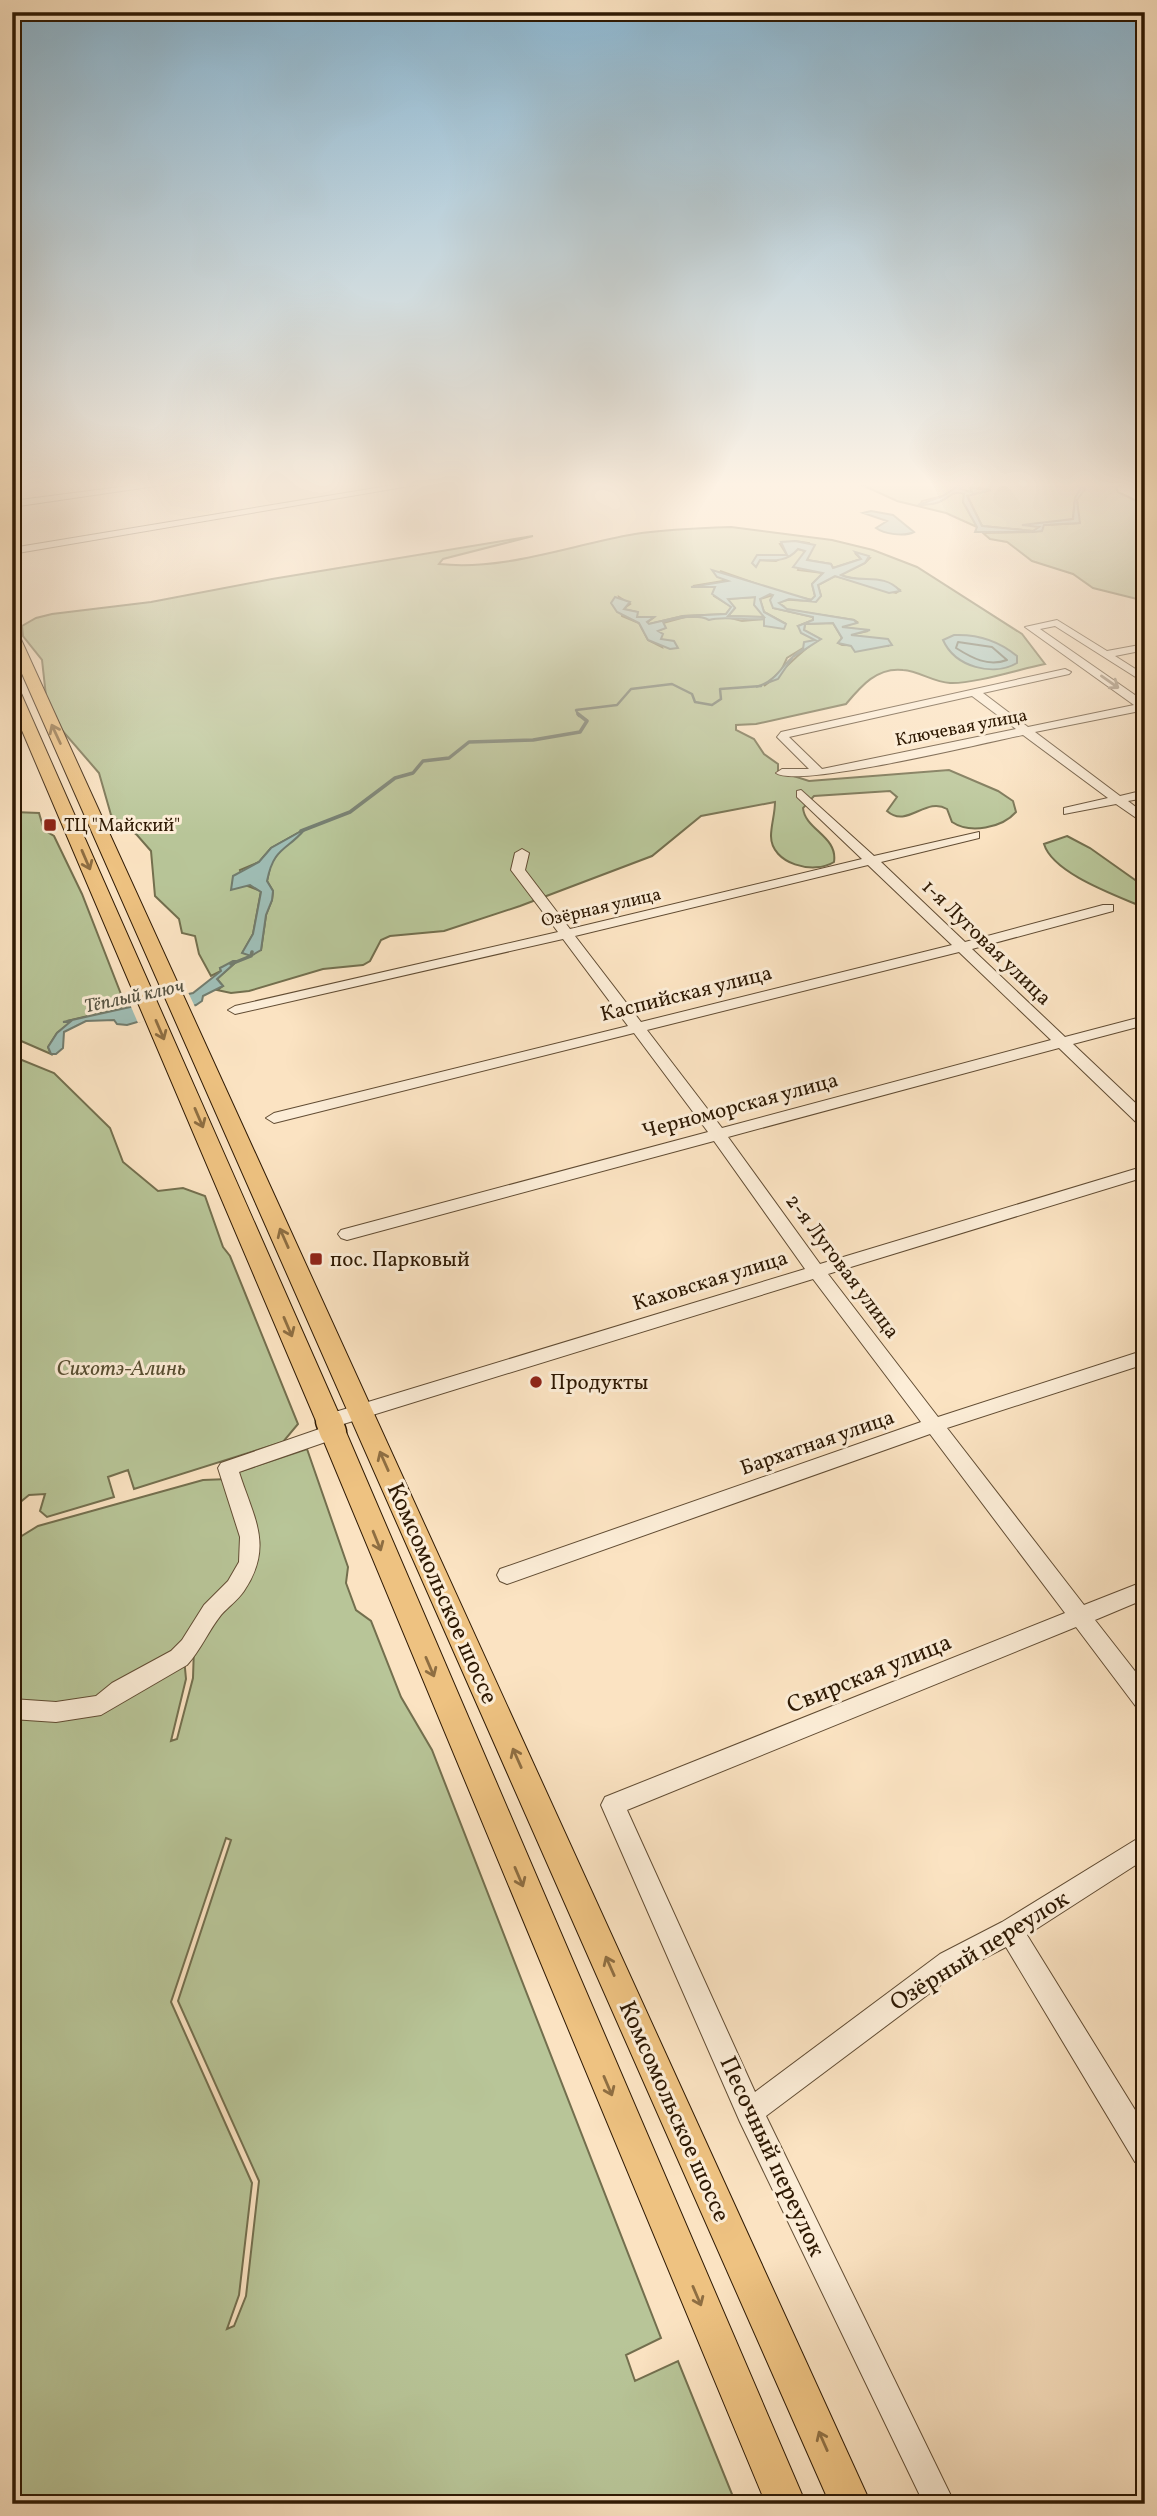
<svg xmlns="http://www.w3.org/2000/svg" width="1157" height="2516" viewBox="0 0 1157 2516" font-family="Vollkorn,serif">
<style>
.green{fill:#b8c598;stroke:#736f4e;stroke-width:2;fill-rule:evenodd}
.water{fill:#9fbeb6;stroke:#727c6e;stroke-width:2;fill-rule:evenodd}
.pier{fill:#fbe3c2}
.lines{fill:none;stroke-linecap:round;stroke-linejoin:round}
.shore{stroke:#666c5c;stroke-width:2}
.stream-far1{stroke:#727c6e;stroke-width:2.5}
.stream{stroke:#727c6e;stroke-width:3.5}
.minor-casing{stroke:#614c33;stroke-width:2}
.major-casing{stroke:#2e1903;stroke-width:2}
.highway-casing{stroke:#2e1903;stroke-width:29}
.minor{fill:#fcedd7;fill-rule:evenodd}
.major{fill:#eec281;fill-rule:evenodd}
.highway{stroke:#eec281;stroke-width:26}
.oneway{stroke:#9f8e78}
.oneway2{stroke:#8e6e42}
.poi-dot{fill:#8f2418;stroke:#fcedd7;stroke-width:2.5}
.labels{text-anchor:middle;stroke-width:6;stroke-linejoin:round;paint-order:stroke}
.far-street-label{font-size:18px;fill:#2e1903;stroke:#fcedd7}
.far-poi-label{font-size:18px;fill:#2e1903;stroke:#fcedd7;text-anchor:start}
.far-water-label{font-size:19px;font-style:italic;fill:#565342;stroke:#fcedd7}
.street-label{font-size:21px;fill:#2e1903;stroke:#fcedd7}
.poi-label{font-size:21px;fill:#2e1903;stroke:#fcedd7;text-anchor:start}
.park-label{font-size:21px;font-style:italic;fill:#574d30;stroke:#fcedd7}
.near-street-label{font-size:24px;fill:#2e1903;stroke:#fcedd7}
</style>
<rect width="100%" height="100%" fill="#fbe3c2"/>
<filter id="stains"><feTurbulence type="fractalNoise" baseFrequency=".00286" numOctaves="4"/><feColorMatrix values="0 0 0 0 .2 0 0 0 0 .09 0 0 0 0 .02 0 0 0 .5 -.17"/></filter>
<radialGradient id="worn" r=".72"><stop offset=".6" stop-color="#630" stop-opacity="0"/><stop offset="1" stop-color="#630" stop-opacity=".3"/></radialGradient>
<path class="green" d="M 858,483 L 963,483 L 943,496 L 922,501 L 920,505 C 926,504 933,504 938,502 C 949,498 953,489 965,494 L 963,502 L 977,527 L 946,513 L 897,501 Z
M 969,483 L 1074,483 L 1081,488 L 1075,498 L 1073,519 L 1035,526 L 1040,527 L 1033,531 L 982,526 L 967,495 L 990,490 L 974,487 L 971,493 L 959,489 Z
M 1080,483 L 1129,483 L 1116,487 L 1118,492 L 1145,505 L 1145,601 L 1093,588 L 1073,574 L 1032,561 L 1007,542 L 990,539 L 983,533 L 1034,532 L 1044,525 L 1079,523 L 1077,500 L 1082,485 Z
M 731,527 L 832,540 L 873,550 L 917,567 L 1022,634 L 1045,664 C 1020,669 974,684 950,683 C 933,682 919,671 903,670 C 877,667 861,686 846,704 L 756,724 L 736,725 L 736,730 L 754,739 L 764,754 L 778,764 L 778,771 L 809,781 L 949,770 L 998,791 L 1013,801 L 1016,812 C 1002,828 970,834 952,822 L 947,809 C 926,796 907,829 887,811 L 897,797 L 890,791 L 814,796 L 803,808 C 805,830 838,836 834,862 C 814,875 771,864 771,836 C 771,825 775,814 775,802 L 701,816 L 652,856 L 520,906 L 444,931 L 390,936 L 381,940 L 370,961 L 363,965 L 323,969 L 249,991 L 231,993 L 217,990 L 223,986 L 217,979 L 236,962 L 220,968 L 221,971 L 211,976 L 199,954 L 195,936 L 182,933 L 179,919 L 155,896 L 151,851 L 137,835 L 111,815 L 99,773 L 48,714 L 42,660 L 23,636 L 22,626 L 36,618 L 52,614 L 151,602 L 272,579 L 533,536 L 443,559 L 439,564 C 505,571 570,545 635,534 C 667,529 699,528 731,527 ZM 795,541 L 809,543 L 807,560 L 831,564 L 833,568 L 861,559 L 855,553 L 870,558 L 865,563 L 840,575 C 861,584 879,575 900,590 L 896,593 L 835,576 L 818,585 L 821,596 C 803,606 792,595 778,603 L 783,606 L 776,608 L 854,620 L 857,622 L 842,627 L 868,631 L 850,635 L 869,638 L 853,641 L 851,643 L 857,644 L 861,640 L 889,646 L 842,645 L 838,643 L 842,638 L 833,623 L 805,624 L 804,630 L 820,639 C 798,651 785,671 764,686 L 781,671 L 787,658 L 816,640 L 798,626 L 813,620 L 813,617 L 773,608 L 773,595 L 760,599 L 764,612 L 786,624 L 764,619 L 742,621 L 723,616 L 685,617 L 663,623 L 665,628 L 657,631 L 662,647 L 648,640 L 639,623 L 622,616 L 619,597 L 630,604 L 623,609 L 637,612 L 636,617 L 653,618 L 646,623 L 649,624 L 683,616 L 726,614 L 732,607 L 714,596 L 716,587 L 693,586 L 729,580 L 720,571 L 786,594 L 812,600 L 815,596 L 812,584 L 823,573 L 798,570 L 805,551 L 798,549 L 796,550 L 776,561 L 760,560 L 764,555 L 787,555 L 780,544 ZM 303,830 L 288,841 L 271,863 L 267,881 L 273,891 L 272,900 L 266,915 L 261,950 L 243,952 L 253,934 L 261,891 L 245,885 L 240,870 L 259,862 L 271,848 Z
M 756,597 L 764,617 L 728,616 L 735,608 L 727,599 Z
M 12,802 L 14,812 L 39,813 L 44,830 L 54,836 L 82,894 L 126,1007 L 67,1021 L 71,1022 L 57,1033 L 48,1047 L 51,1054 L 12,1037 Z
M 1067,836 L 1090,848 L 1145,887 L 1145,908 C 1118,896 1053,874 1044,844 Z
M 12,1056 L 54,1073 L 110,1128 L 123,1162 L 158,1191 L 183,1188 L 205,1196 L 223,1247 L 230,1256 L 298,1424 L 283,1442 L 134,1489 L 128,1470 L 108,1477 L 114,1497 L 47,1517 L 40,1511 L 45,1494 L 29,1495 L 12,1509 Z
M 307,1449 L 348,1567 L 346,1583 L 356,1610 L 371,1621 L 401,1697 L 432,1750 L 661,2338 L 626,2355 L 635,2381 L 678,2361 L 736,2504 L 12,2504 L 12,1713 L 56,1714 L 184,1658 L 186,1679 L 171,1741 L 177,1739 L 193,1678 L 194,1647 L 253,1563 L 238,1472 ZM 226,1838 L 231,1840 L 178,2001 L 259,2181 L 246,2296 L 234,2326 L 227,2329 L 239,2295 L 252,2183 L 171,2002 Z
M 228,1479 L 246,1562 L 188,1646 L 87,1703 L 12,1706 L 12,1542 L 38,1526 L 203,1480 Z"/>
<path class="water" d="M 963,483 L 969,483 L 960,489 L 972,492 L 970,488 L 991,490 L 967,496 L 982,526 L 1033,531 L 1039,527 L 1022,525 L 1073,519 L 1075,498 L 1081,488 L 1074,483 L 1080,483 L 1085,489 L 1077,500 L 1080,523 L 1044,525 L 1042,531 L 1034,532 L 975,532 L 977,527 L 963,502 L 964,494 C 952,489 948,500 936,503 C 931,505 923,504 918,505 L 943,496 Z
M 871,511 L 893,515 L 914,532 C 904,537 884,534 876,528 L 887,521 L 863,513 Z
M 795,541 L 815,545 L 807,560 L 831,564 L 833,568 L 861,559 L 855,552 L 869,556 L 865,563 L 841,575 C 861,584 884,572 900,591 L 889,593 L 835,576 L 818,585 L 821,596 L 816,602 L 789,599 L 779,603 L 787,609 L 854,620 L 857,623 L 842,627 L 870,630 L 851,635 L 888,639 L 892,645 L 855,652 L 851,646 L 838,643 L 842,638 L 833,623 L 805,624 L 804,630 L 821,639 L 793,657 L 778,679 L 756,687 C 782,679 780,662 803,649 L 804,642 L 815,640 L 801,633 L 798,626 L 813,620 L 813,617 L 773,608 L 770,600 L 773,595 L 770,594 L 760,599 L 764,612 L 786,624 L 784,629 L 764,626 L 764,619 C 746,621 723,615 709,620 C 698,614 677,618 663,622 L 666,628 L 658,631 L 663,634 L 661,639 L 674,641 L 678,648 L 670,649 L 648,640 L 639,623 L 617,612 L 611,603 L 615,597 L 630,602 L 624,609 L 638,612 L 637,617 L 654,617 L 647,622 L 649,624 L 683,616 L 726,614 L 731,607 L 712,594 L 715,587 L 691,587 L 728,581 L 717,577 L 712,570 L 811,600 L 815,596 L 812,584 L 823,573 L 793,567 L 805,551 L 798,549 C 788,561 776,561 760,560 L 756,567 L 752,563 L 757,555 L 787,555 L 781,542 ZM 755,597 L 754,605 L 764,617 L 728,616 L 735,608 L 728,599 Z
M 954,635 C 978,634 999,641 1017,656 L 1017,663 C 993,677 955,667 943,640 Z
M 305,829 C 287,851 274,846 267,881 L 273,891 L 272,900 L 266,915 L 261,950 L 251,956 L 242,953 L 253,934 L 261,892 L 250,885 L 231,890 L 233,876 L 259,862 L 271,848 Z
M 233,961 L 237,961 L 217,979 L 223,986 L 203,996 L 202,1001 L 196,1005 L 127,1025 L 117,1024 L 114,1020 L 86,1021 L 64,1032 L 63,1048 L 56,1054 L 51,1054 L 48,1047 L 57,1033 L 70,1022 L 63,1022 L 193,993 L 221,971 L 220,968 Z"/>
<path class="pier" d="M 187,990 L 196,1009 L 138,1023 L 129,1002 Z"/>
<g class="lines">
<path class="shore" d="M 958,642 L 992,647 L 1007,660 C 988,667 972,658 956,648 Z"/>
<path class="stream-far1" d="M 579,716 L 576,710 L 617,705 L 631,689 L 672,684 L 692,694 L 695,702 L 712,705 L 721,699 L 720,689 L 761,686"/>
<path class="stream" d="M 301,831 L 350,812 L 395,778 L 413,773 L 423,761 L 449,758 L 469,742 L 533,740 L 580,732 L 587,721 L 578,714
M 231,964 L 251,956 L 252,952"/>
<g class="minor-casing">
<path id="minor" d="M 151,483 L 176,483 L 12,507 L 12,501 Z
M 406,483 L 427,483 L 12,554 L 12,548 Z
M 1057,620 L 1107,651 L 1145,644 L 1145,650 L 1115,656 L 1145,675 L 1145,683 L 1055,626 L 1040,629 L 1145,702 L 1145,710 L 1035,732 L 1120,796 L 1145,790 L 1145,798 L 1128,801 L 1145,814 L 1145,824 L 1116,804 L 1064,814 L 1064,808 L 1108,798 L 1023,735 C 987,742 797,789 776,773 L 782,769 L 809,769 L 777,737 L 781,732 L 1065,669 L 1071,672 L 1069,674 L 983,693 L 1028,727 L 1134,705 L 1025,627 ZM 972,696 L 1016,729 L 822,769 L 789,737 Z
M 801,790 L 874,856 L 979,832 L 979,838 L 881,862 L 965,942 L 1103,905 L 1113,905 L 1113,911 L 972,949 L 1065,1037 L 1145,1016 L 1145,1025 L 1073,1044 L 1145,1112 L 1145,1126 L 1139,1125 L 1059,1048 L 728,1137 L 820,1264 L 1145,1166 L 1145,1177 L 828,1274 L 938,1417 L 1145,1350 L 1145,1364 L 947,1428 L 1084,1605 L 1145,1581 L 1145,1599 L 1095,1620 L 1145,1684 L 1145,1711 L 1137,1708 L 1076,1627 L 627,1810 L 755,2092 L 940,1954 L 1002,1922 L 1145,1834 L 1145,1859 L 1027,1935 L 1145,2126 L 1145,2166 L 1135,2162 L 1006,1947 L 958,1972 L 766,2116 L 955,2504 L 924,2504 L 740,2122 L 601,1805 L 605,1797 L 1065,1613 L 930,1434 L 507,1584 L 500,1581 L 497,1575 L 500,1569 L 921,1422 L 813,1279 L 337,1426 L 343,1432 L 340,1437 L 239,1472 C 254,1519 274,1546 244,1591 C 238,1600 228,1607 221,1615 C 208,1631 201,1650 187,1665 L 101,1715 L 56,1722 L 12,1719 L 12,1699 L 56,1702 L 96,1696 L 112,1683 L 171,1651 L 182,1640 L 204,1605 L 228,1581 L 239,1562 L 240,1537 L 218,1468 L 221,1463 L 325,1427 L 319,1421 L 322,1416 L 805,1269 L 714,1141 L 347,1240 L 341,1238 L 338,1234 L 341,1230 L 708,1132 L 634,1033 L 274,1123 L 266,1118 L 274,1113 L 628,1026 L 563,939 L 235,1014 L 228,1010 L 235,1006 L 558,932 L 511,870 L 515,853 L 522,849 L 529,853 L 525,870 L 570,929 L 862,859 L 797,797 L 797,791 ZM 868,865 L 952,945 L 641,1022 L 575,936 ZM 959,952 L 1051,1040 L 722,1128 L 647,1030 Z"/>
</g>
<g class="major-casing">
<path id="major" d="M 12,631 L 19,635 L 871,2504 L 830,2504 L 12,651 Z
M 12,685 L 19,689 L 342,1421 L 340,1425 L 346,1432 L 806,2504 L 766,2504 L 320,1432 L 322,1428 L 316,1421 L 12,707 Z"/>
</g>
<g class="highway-casing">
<path id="highway" d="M 329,1421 L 333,1432"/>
</g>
<use href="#minor" class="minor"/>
<use href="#major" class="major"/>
<use href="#highway" class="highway"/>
</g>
<defs><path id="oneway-shaft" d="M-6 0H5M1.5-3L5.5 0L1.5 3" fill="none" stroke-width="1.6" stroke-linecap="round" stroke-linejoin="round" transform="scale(1.75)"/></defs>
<use class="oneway" href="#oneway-shaft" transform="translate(1110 682) rotate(35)"/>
<g class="oneway2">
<use href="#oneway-shaft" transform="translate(56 734) rotate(-115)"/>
<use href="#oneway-shaft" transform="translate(86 860) rotate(67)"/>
<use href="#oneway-shaft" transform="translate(160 1030) rotate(67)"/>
<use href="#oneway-shaft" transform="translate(199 1118) rotate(67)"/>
<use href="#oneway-shaft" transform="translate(284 1238) rotate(-114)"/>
<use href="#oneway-shaft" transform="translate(288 1327) rotate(67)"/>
<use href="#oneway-shaft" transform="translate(384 1461) rotate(-114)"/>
<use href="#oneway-shaft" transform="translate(377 1541) rotate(68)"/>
<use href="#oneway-shaft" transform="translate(430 1667) rotate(67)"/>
<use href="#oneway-shaft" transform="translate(517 1758) rotate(-114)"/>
<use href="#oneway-shaft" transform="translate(519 1877) rotate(67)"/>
<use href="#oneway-shaft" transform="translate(610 1966) rotate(-114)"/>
<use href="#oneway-shaft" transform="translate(608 2086) rotate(67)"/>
<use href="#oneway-shaft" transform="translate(697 2296) rotate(67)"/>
<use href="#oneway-shaft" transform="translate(823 2441) rotate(-114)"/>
</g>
<linearGradient id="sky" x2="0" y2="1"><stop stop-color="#8bb8d4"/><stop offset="0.58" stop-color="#fdf2e4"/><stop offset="1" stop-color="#fdf2e4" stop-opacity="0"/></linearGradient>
<rect width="1157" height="835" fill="url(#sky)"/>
<g class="poi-dot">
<rect x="43" y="818" width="14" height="14" rx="3.5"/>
<rect x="309" y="1252" width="14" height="14" rx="3.5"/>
<circle cx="536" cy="1382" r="7"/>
</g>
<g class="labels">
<g class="far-street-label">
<text transform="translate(961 727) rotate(-11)" y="6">Ключевая улица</text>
<text transform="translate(601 907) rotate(-13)" y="6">Озёрная улица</text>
</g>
<g class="far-poi-label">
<text x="64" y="831">ТЦ "Майский"</text>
</g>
<g class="far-water-label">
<text transform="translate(134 995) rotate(-12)" y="7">Тёплый ключ</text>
</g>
<g class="street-label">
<text transform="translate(987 942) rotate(44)" y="7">1-я Луговая улица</text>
<text transform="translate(686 993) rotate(-14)" y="7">Каспийская улица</text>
<text transform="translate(740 1105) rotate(-15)" y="7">Черноморская улица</text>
<text transform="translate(843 1266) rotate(53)" y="7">2-я Луговая улица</text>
<text transform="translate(710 1280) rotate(-17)" y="7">Каховская улица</text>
<text transform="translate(817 1442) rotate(-19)" y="7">Бархатная улица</text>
</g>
<g class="poi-label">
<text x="330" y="1266">пос. Парковый</text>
<text x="550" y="1389">Продукты</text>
</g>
<g class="park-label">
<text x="121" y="1375">Сихотэ-Алинь</text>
</g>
<g class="near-street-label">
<text transform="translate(443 1593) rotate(66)" y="8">Комсомольское шоссе</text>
<text transform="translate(869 1673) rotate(-22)" y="8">Свирская улица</text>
<text transform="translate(979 1950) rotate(-32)" y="8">Озёрный переулок</text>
<text transform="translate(675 2111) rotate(66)" y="8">Комсомольское шоссе</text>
<text transform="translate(773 2156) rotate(65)" y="8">Песочный переулок</text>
</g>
</g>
<rect width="1157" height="2516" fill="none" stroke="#fbe3c2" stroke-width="42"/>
<rect x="14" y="14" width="1129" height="2488" fill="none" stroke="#2e1903" stroke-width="3.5"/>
<rect x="21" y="21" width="1115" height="2474" fill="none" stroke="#2e1903" stroke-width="2"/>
<rect width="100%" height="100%" filter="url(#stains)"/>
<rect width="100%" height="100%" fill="url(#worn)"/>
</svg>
